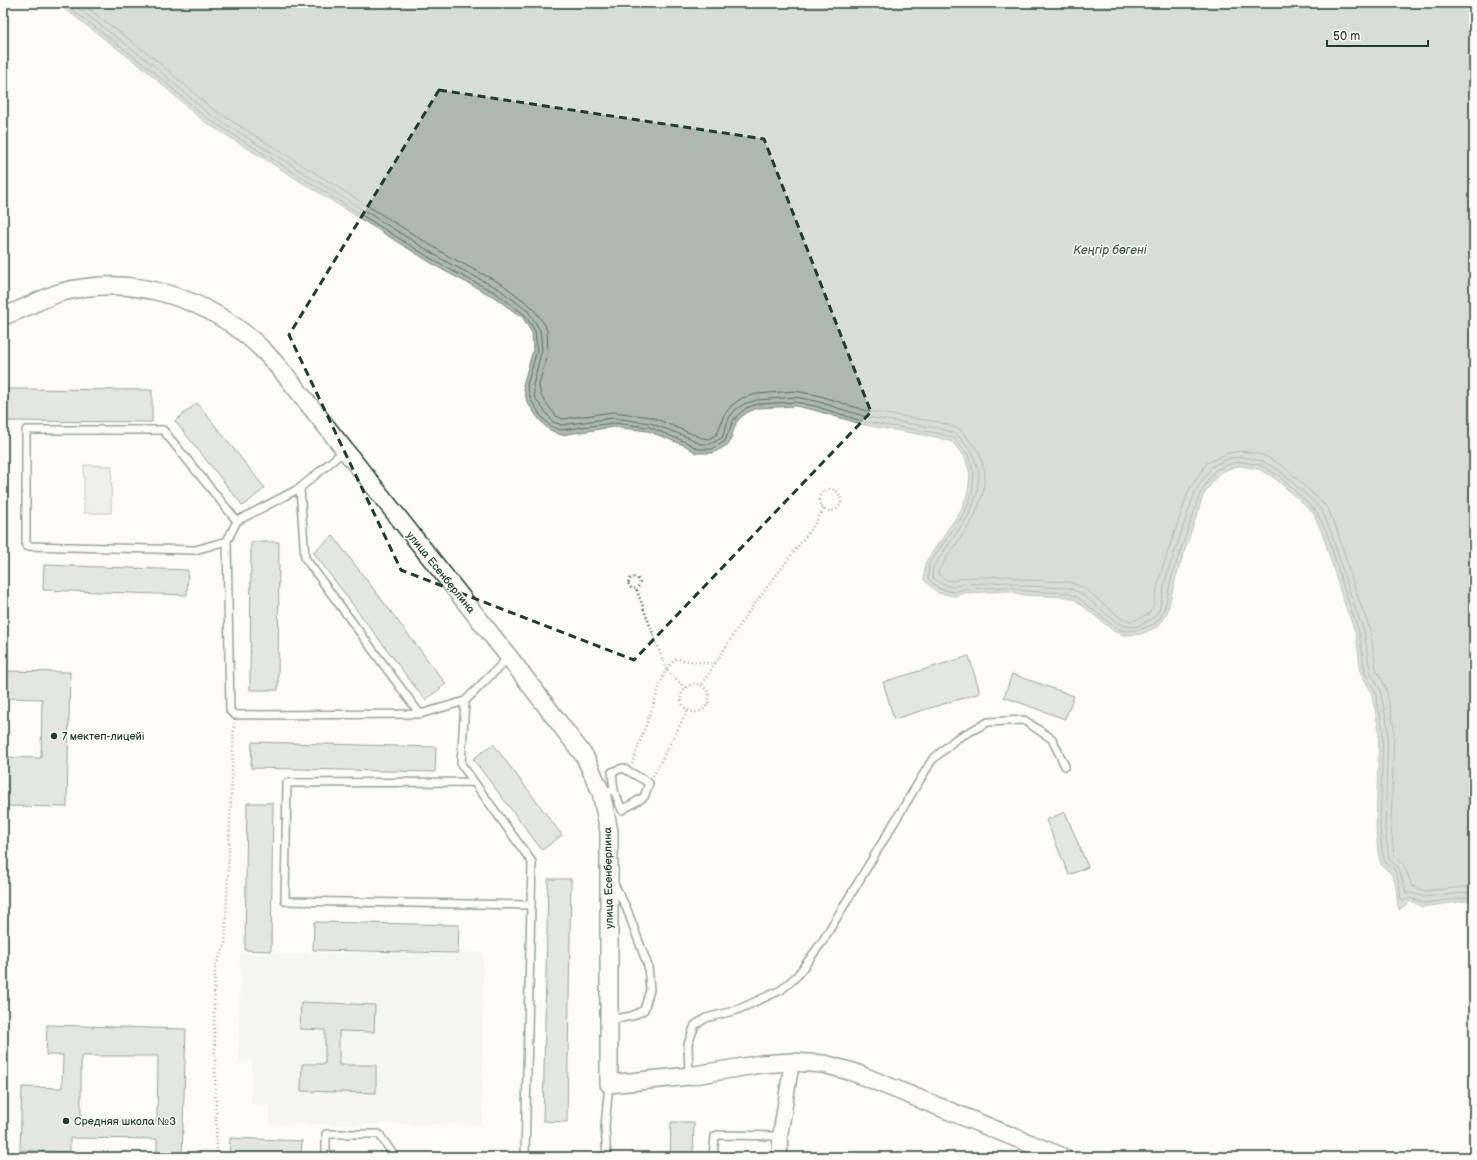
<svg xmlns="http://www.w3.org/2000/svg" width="1477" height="1160" viewBox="0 0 1477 1160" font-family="'Balsamiq Sans',sans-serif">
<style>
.built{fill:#eceee9}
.green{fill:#dde0db;stroke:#7e8e88}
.water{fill:#aeb8b1;stroke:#75877f}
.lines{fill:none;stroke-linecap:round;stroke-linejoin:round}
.shore{stroke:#586e66;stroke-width:1}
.building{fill:#c6cdc7;stroke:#1f3d34;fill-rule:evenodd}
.service-casing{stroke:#1f3d34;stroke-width:10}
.minor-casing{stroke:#1f3d34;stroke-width:17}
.tertiary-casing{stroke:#1f3d34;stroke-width:20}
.path{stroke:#1f3d34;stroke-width:2.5;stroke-dasharray:1 3;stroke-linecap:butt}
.service{stroke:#fdfcf7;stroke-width:7}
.minor{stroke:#fdfcf7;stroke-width:14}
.tertiary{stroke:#fdfcf7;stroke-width:17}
.marked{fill:none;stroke:#1f3d34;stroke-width:3;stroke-dasharray:8 5;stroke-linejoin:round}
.poi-dot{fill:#1f3d34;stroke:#fdfcf7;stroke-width:1.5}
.labels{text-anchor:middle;stroke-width:3;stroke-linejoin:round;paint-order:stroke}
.street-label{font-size:11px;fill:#1f3d34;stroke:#fdfcf7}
.poi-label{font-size:11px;fill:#1f3d34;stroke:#fdfcf7;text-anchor:start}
.water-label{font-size:12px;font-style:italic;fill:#435c53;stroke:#fdfcf7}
</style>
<rect width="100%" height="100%" fill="#fdfcf7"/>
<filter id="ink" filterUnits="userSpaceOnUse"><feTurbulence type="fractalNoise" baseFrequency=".025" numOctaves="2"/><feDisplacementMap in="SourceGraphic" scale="8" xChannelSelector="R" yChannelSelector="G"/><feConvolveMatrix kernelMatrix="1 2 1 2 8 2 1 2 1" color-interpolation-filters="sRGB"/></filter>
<g filter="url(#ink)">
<path class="built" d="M 483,952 L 482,1124 L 270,1124 L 270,1105 L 251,1104 L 252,1061 L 239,1060 L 240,954 Z"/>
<path class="green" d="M 84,465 L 112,466 L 111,513 L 84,513 Z"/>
<path class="water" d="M 57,3 L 1474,3 L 1474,900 L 1422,907 L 1411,901 L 1399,910 C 1394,889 1400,878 1381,865 L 1378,853 L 1376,828 L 1379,730 L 1371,691 L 1361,674 L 1356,634 L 1342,597 L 1323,535 L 1314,514 L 1276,479 L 1259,469 L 1241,466 L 1233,467 L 1218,474 L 1203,496 L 1176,577 L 1167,613 L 1157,627 L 1141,634 L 1124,635 L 1115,632 L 1075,600 L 1067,597 L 1024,595 L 1009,591 L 964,593 L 955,596 L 938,593 L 924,580 L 925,563 L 961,510 L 968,492 L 970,474 L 965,457 L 952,442 L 936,437 L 864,425 L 814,410 L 795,406 L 758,408 L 748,412 L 741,417 L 736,423 L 729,444 L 713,453 L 696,453 L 686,446 L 648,431 L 613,427 L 561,435 L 548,429 L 538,418 L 527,402 L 523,385 L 533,350 L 532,333 L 523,318 L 494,297 L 441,269 L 202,120 L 147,71 Z"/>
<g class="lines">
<path class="shore" d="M 63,3 L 149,68 L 205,117 L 443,266 L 496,293 L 525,315 L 535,331 L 537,350 L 527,385 L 531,400 L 541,416 L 550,426 L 561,430 L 613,423 L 649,427 L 688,443 L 698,449 L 712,449 L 725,441 L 733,421 L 739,414 L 746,408 L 758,404 L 795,402 L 815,406 L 865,422 L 937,433 L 954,438 L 968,455 L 974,474 L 972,493 L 965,512 L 929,564 L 928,579 L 940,589 L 954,592 L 963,589 L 1009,587 L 1024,591 L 1068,593 L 1077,597 L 1117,629 L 1125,631 L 1139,630 L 1154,624 L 1160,618 L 1164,611 L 1172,576 L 1200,494 L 1215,470 L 1233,463 L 1242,462 L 1260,465 L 1279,476 L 1316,511 L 1327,533 L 1346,595 L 1359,632 L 1365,673 L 1375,691 L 1383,730 L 1380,828 L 1382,852 L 1385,862 L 1395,870 L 1399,883 L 1401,900 L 1403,901 L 1411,898 L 1423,903 L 1474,897
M 71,3 L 152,64 L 208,113 L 445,261 L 499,289 L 528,311 L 540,330 L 542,349 L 533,385 L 535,398 L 553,422 L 562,425 L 613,418 L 650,423 L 690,438 L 700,444 L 710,444 L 722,438 L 729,418 L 735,410 L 744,404 L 757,400 L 795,397 L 816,401 L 866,417 L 938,428 L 957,434 L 973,454 L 979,473 L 977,494 L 969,515 L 933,567 L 932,577 L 942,584 L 953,587 L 963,584 L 1009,582 L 1025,586 L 1069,588 L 1080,593 L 1119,624 L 1131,627 L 1138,626 L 1152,619 L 1159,610 L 1167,574 L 1195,492 L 1211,467 L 1230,458 L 1242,457 L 1262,461 L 1280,471 L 1322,510 L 1331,532 L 1350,594 L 1364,631 L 1370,671 L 1380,689 L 1388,728 L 1385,828 L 1389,859 L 1399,868 L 1406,893 L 1413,893 L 1424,897 L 1474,892
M 81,3 L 156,60 L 211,108 L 448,256 L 502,284 L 532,307 L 545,325 L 547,331 L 548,351 L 539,385 L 541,396 L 556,416 L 563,419 L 613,412 L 651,417 L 702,438 L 709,439 L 717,434 L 724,415 L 731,406 L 742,398 L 757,394 L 795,391 L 817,395 L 867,411 L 939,422 L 960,429 L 979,452 L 985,473 L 983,494 L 974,518 L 939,569 L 938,574 L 945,579 L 953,581 L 962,578 L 1009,576 L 1026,580 L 1070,582 L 1084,588 L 1122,619 L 1131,621 L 1136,620 L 1148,614 L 1153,607 L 1161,572 L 1189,490 L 1207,463 L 1228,453 L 1241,451 L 1263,455 L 1283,466 L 1327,507 L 1337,530 L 1356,592 L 1370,629 L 1376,669 L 1386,688 L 1394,728 L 1391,827 L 1394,855 L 1404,865 L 1412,886 L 1425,891 L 1474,886"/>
</g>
<path class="building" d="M 6,389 L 152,390 L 152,422 L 5,421 Z
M 197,403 L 265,488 L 243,506 L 175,421 Z
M 333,536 L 446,684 L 425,700 L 313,552 Z
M 251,542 L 279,542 L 278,690 L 250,690 Z
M 44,565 L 188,570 L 187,595 L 43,590 Z
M 969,656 L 980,693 L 894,719 L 883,682 Z
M 3,671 L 70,672 L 67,807 L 3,806 L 3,757 L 41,758 L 42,699 L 3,698 Z
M 1012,674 L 1074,696 L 1065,719 L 1004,697 Z
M 252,742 L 436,747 L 435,772 L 251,768 Z
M 493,744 L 562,835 L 542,850 L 473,759 Z
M 247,803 L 273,803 L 271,951 L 245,950 Z
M 1065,812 L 1088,867 L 1069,875 L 1046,820 Z
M 548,879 L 571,879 L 567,1122 L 543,1121 Z
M 314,922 L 459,925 L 458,953 L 313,950 Z
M 301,1002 L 375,1005 L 374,1032 L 339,1031 L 339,1065 L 376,1065 L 376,1093 L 301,1091 L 302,1064 L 325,1064 L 325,1030 L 300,1029 Z
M 47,1025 L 186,1029 L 182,1157 L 157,1157 L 157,1139 L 70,1138 L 70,1152 L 20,1150 L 22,1087 L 62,1088 L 63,1055 L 46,1055 ZM 81,1056 L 158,1056 L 157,1121 L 81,1121 Z
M 671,1122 L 694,1122 L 693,1157 L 670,1157 Z
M 230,1138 L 302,1141 L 301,1157 L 229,1157 Z"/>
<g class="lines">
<g class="service-casing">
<path id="service" d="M 344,451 L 300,488 L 305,558 L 420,714 L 465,701
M 237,521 L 163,430 L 26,430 L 26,546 L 195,550 L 227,541 L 237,521 L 300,488
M 227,541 L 230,711 L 235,715 L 420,714
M 509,657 L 465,701 L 461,764 L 532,862 L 525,1157
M 474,782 L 287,783 L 285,901 L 531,905
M 601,792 L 614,790 L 622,810 L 644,797 L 649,783 L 623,768 L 612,772 L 614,790
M 609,1020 L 632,1016 L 644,1010 L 650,990 L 648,966 L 626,907 L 613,882
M 689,1076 L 688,1044 L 695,1025 L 706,1018 L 737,1010 L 781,990 L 797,976 L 822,942 L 932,760 L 956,739 L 988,722 L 1024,720 L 1052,739 L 1065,766
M 326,1157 L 326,1134 L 379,1134 L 395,1157
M 607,1157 L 605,1127 L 609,1084
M 713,1157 L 715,1136 L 718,1135 L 780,1136"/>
</g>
<g class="minor-casing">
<path id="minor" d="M 780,1157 L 780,1136 L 792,1062"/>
</g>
<g class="tertiary-casing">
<path id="tertiary" d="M 3,316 C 23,310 42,298 62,292 C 134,273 211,299 263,350 C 272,359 279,368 287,377 L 509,657 L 585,757 L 601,792 L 609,831 L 609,1084 L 689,1076 L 761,1064 L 792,1062 L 824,1064 L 853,1072 L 1063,1157"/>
</g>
<path class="path" d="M819 500a11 11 0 1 1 22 0a11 11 0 1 1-22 0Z
M628.5 583a5.5 5.5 0 1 1 11 0a5.5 5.5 0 1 1-11 0Z
M681 698a14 14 0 1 1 28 0a14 14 0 1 1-28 0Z
M 702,684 L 747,614 L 814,525 L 824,509
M 685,688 L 666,669 L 676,659 L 704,663 L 717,663
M 632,764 L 666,669 L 636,588
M 653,776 L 688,710
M 217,1157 L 214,1017 L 215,966 L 225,946 L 234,723"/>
<use href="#service" class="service"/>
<use href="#minor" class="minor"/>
<use href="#tertiary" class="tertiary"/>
</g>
</g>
<path d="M0 0H1477V1160H0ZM 439,90 L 764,139 L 871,412 L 634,660 L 401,570 L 289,335 Z" fill="#fdfcf7" fill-opacity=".55" fill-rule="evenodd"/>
<path class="marked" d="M 439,90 L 764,139 L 871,412 L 634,660 L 401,570 L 289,335 Z"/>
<g class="poi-dot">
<circle cx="54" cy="736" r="4"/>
<circle cx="66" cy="1121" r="4"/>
</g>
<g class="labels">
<g class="street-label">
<text transform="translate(441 572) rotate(51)" y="4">улица Есенберлина</text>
<text transform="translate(608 878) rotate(-91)" y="4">улица Есенберлина</text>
</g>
<g class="poi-label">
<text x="62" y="740">7 мектеп-лицейі</text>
<text x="74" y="1125">Средняя школа №3</text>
</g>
<g class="water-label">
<text x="1110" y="254">Кеңгір бөгені</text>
</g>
</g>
<rect width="1477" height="1160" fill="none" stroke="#fdfcf7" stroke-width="16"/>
<rect x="8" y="8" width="1461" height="1144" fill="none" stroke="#1f3d34" stroke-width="1.5" filter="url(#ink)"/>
<path d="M1327 40v6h101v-6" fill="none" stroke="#1f3d34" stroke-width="2"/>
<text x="1333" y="40" font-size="12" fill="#1f3d34" stroke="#fdfcf7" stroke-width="3" paint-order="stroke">50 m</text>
</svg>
